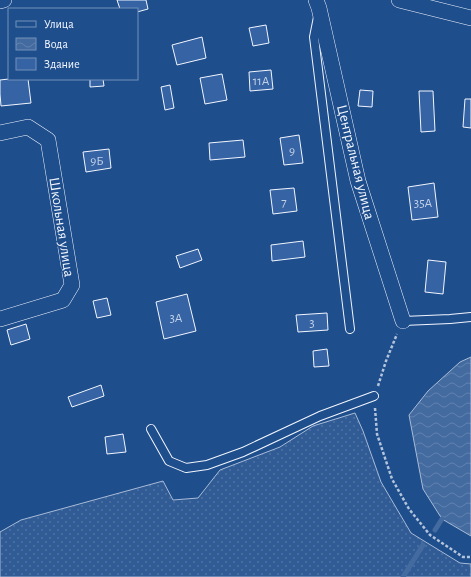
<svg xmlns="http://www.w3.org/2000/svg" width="471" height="577" viewBox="0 0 471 577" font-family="'Alegreya Sans',sans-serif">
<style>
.grass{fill:url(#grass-dots);stroke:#a8bbd7}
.water{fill:url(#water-waves);stroke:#a8bbd7}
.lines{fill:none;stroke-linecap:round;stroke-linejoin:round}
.stream{stroke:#446ba0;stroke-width:5}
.building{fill:#3563a3;stroke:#f2f6ff}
.lane-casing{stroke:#f2f6ff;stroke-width:10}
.street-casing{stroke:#f2f6ff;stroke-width:16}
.path{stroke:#b3c4dc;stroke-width:2.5;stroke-dasharray:3 2;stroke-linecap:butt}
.lane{stroke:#1f4e8c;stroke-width:8}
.street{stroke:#1f4e8c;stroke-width:15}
.labels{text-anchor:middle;stroke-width:3;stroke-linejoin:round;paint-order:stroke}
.number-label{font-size:13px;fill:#c3d1e8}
.street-label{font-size:15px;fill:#f2f6ff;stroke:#1f4e8c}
</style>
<defs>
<pattern id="grass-dots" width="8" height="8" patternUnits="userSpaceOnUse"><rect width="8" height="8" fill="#305b95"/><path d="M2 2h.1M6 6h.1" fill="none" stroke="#4e73a5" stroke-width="1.8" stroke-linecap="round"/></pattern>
<pattern id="water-waves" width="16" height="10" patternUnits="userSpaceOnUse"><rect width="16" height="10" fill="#446ba0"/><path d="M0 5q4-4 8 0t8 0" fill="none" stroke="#5f81ae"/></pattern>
</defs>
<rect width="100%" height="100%" fill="#1f4e8c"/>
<path class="grass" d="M 355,413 L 363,431 L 381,482 L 411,533 L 460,563 L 471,564 L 471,577 L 0,577 L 0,532 L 21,520 L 163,481 L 173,500 L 198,498 L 220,470 L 280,447 L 313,426 Z"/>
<path class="water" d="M 471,357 L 471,536 L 442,519 L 423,489 L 409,415 L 428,391 L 460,362 Z"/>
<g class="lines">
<path class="stream" d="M 435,530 L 442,519
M 403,577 L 423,545"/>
</g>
<path class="building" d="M 117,0 L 146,0 L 148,9 L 137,12 L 137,9 L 120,9 Z
M 266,25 L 269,43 L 253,46 L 249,28 Z
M 202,37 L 206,58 L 177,65 L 172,45 Z
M 271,70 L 273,89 L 250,91 L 249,72 Z
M 222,74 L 227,100 L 205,104 L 200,78 Z
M 9,79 L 28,79 L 31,103 L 1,106 L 0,94 L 0,80 Z
M 90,79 L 103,79 L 104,86 L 90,87 Z
M 170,85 L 174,108 L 165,110 L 161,87 Z
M 360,90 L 373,91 L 372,107 L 358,106 Z
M 419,91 L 433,91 L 435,131 L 421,132 Z
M 465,99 L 471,99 L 471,128 L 463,127 Z
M 299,135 L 303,163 L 284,165 L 280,138 Z
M 243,140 L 245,157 L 210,160 L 209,143 Z
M 109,149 L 111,168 L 86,172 L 83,152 Z
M 434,183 L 438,217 L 412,220 L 408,187 Z
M 294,188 L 297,211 L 273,214 L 270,190 Z
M 303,241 L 305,257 L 272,261 L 271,245 Z
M 198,249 L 202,260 L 180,268 L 176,256 Z
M 428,260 L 446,262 L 443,294 L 425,292 Z
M 187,294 L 196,331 L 164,339 L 156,302 Z
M 107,298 L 111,315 L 97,318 L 93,301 Z
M 327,313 L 328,330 L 298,332 L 296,315 Z
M 26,324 L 30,339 L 11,345 L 7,330 Z
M 327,349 L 329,366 L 314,367 L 313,351 Z
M 101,385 L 104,396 L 72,407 L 68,397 Z
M 123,434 L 126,452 L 107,454 L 105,437 Z"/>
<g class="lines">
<g class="lane-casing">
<path id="lane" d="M 318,17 L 314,37 L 350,329
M 403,321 L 450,319 L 471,317
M 151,429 L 169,461 L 186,468 L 207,465 L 243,452 L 320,416 L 374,396"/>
</g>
<g class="street-casing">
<path id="street" d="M 316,0 L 319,8 L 358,181 L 403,321
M 399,0 L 471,18
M 0,1 L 4,0
M 0,133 L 28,127 L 48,140 L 72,285 L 63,300 L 0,319"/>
</g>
<path class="path" d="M 378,386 L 386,361 L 397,334
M 375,408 L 377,434 L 392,479 L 409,509 L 430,535 L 463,557 L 471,557"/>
<use href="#lane" class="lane"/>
<use href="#street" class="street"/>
</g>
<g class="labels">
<g class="number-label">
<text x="261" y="85">11А</text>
<text x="292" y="155">9</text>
<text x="97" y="165">9Б</text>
<text x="284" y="206">7</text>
<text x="423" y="207">35А</text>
<text x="176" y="322">3А</text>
<text x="312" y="327">3</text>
</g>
<g class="street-label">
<text transform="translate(356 162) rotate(76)" y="5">Центральная улица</text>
<text transform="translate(62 227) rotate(81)" y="5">Школьная улица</text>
</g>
</g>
<rect x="8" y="8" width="130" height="72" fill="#1f4e8c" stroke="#7391ba"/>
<rect x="16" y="21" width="20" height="6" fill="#1f4e8c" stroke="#7391ba"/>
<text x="44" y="28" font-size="12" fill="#f2f6ff">Улица</text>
<rect x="16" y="38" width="20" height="12" fill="url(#water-waves)" stroke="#7391ba"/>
<text x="44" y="48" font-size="12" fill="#f2f6ff">Вода</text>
<rect x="16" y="58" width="20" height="12" fill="#3563a3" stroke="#7391ba"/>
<text x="44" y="68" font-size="12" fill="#f2f6ff">Здание</text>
</svg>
